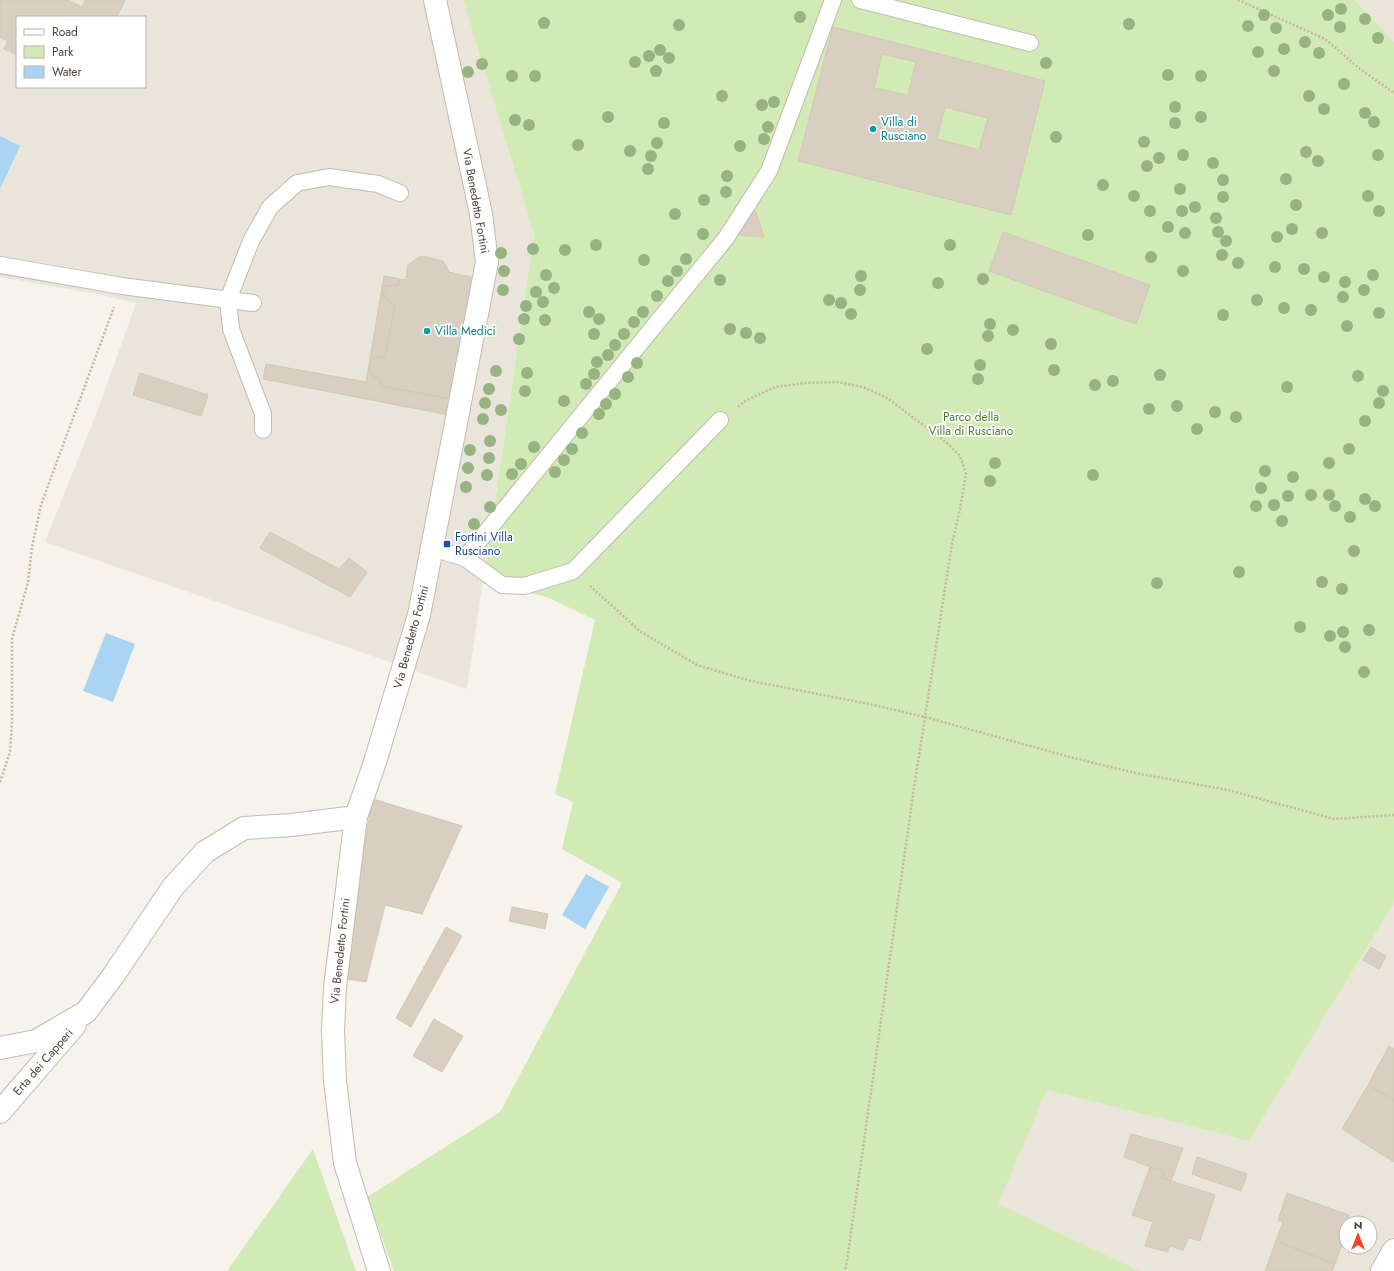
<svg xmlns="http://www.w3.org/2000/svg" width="1394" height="1271" viewBox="0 0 1394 1271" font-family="Jost,sans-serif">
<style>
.residential{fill:#eae5da;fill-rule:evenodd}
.green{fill:#d2eab5}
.water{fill:#a9d4f2}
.building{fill:#d8cfc1;stroke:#d3c7b4;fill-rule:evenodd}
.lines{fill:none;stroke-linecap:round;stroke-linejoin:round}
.lane-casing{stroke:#c2bbae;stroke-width:18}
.street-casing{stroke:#c2bbae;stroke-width:24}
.path{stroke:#c4b79f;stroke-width:2.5;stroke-dasharray:2 2;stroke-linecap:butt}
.lane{stroke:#fff;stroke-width:16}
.street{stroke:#fff;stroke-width:22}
.tree{fill:#97b381}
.culture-dot{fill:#0f9aa8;stroke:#fff;stroke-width:1.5}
.transit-dot{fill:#1a4fb4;stroke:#fff;stroke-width:1.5}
.labels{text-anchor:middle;stroke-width:3.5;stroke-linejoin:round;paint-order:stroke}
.culture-label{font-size:12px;fill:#0d838f;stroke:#fff;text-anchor:start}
.street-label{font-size:12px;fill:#4b4439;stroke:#fff}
.park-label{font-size:12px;fill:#4a7f2a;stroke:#fff}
.transit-label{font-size:12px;fill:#164399;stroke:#fff;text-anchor:start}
</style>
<rect width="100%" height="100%" fill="#f6f3ec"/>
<path class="residential" d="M 0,0 L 463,0 L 534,234 L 467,689 L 45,542 L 97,412 L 136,303 L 102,295 L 0,277 ZM 17,17 L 145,17 L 145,87 L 17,87 Z
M 1355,0 L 1394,0 L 1394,42 Z
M 1394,903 L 1394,1271 L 1140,1271 L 997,1204 L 1047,1090 L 1249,1141 ZM 1346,1223 L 1370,1223 L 1370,1247 L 1346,1247 Z"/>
<path class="green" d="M 463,0 L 1355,0 L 1394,42 L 1394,903 L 1249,1141 L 1047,1090 L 998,1204 L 1140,1271 L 394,1271 L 367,1197 L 500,1112 L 622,883 L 562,849 L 573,802 L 555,794 L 595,620 L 547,597 L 483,583 L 534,234 Z
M 313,1149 L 356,1271 L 227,1271 Z"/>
<path class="water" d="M 0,136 L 20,146 L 0,189 Z
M 106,633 L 135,644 L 113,702 L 83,691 Z
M 586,874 L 609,887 L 585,929 L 562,915 Z"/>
<path class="building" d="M 0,0 L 68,0 L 82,7 L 85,0 L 125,0 L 117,17 L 17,17 L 17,55 L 4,49 L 8,41 L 0,37 Z
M 833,27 L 1045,81 L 1011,215 L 798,161 ZM 882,54 L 916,62 L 908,95 L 874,88 ZM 945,107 L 988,118 L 979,150 L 937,139 Z
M 755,210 L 764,237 L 736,235 Z
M 1003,232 L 1150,285 L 1136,324 L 989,271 Z
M 421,256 L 443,261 L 449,272 L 475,278 L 451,399 L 380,386 L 381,380 L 373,376 L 370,371 L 369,366 L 372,360 L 377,357 L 385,358 L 395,305 L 389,302 L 384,297 L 383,292 L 386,286 L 399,285 L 400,279 L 406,280 L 408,265 Z
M 384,276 L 400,279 L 399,285 L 386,286 L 383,292 L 384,297 L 389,302 L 395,305 L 385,358 L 377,357 L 372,360 L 369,366 L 370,371 L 373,376 L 381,380 L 380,386 L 451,399 L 449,415 L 263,379 L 266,364 L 366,382 Z
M 140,373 L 208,395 L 201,416 L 133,395 Z
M 270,532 L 339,569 L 349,558 L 367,572 L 350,597 L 260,548 Z
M 373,799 L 462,826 L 422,914 L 385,905 L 366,982 L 347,979 L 362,855 Z
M 512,907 L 548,914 L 545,929 L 509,921 Z
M 446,927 L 462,936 L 411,1027 L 396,1018 Z
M 1371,947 L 1386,956 L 1379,969 L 1363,960 Z
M 434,1019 L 463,1036 L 442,1072 L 413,1056 Z
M 1389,1046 L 1394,1049 L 1394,1100 L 1368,1085 Z
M 1368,1085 L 1394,1100 L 1394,1162 L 1342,1129 Z
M 1131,1134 L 1183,1148 L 1171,1181 L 1162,1178 L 1164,1172 L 1124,1157 Z
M 1197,1157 L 1247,1174 L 1241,1191 L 1192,1174 Z
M 1150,1167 L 1164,1172 L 1162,1178 L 1215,1195 L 1200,1241 L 1189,1238 L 1183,1250 L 1170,1246 L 1168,1252 L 1145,1246 L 1153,1222 L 1132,1215 Z
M 1287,1193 L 1349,1215 L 1343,1235 L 1345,1236 L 1335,1264 L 1276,1241 L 1283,1222 L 1278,1220 Z
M 1276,1241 L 1335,1264 L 1332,1271 L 1265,1271 Z"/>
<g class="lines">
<g class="lane-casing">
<path id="lane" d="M 860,0 L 1030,43
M 0,265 L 122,286 L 253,303
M 263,430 L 263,414 L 231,329 L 228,300 L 251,241 L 270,207 L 297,183 L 329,177 L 378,184 L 400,193
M 432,548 L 465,558 L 726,238 L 769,171 L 833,0
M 465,558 L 502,585 L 524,586 L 573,571 L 720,420"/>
</g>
<g class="street-casing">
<path id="street" d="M 0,1048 L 36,1041 L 86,1012 L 113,976 L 173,887 L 205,852 L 244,828 L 291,825 L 356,817
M 0,1112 L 75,1025
M 379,1271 L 345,1163 L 335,1081 L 333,1031 L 335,987 L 356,817 L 375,762 L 419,615 L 487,262 L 481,214 L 435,0
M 1382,1271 L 1394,1250"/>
</g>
<path class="path" d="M 1238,0 L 1325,39 L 1360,69 L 1394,93
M 738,407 L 747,400 L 775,387 L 805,383 L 838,382 L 863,387 L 887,398 L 946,442 L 960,456 L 966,474 L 960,509 L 952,544 L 915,781 L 847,1261 L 845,1271
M 590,586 L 641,632 L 697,665 L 751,681 L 869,704 L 925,717 L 1070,757 L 1135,773 L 1228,790 L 1334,819 L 1394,815
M 0,782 L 10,752 L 12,724 L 12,639 L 28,582 L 32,547 L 41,505 L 114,307"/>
<use href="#lane" class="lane"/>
<use href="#street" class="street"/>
</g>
<g class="tree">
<circle cx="1341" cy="9" r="6"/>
<circle cx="1264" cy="15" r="6"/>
<circle cx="1328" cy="15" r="6"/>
<circle cx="800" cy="17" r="6"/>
<circle cx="1365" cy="19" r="6"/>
<circle cx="544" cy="23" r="6"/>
<circle cx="1129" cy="24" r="6"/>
<circle cx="679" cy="25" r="6"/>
<circle cx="1248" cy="26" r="6"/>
<circle cx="1340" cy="27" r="6"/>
<circle cx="1276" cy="28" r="6"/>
<circle cx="1378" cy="38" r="6"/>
<circle cx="1305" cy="42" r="6"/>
<circle cx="1284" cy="49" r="6"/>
<circle cx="660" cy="50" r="6"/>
<circle cx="1258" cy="52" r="6"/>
<circle cx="1319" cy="53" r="6"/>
<circle cx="649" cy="56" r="6"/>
<circle cx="669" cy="58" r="6"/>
<circle cx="635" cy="62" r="6"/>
<circle cx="1046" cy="63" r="6"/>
<circle cx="482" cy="64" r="6"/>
<circle cx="656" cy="71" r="6"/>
<circle cx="1274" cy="71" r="6"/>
<circle cx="468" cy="72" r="6"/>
<circle cx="1168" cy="75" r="6"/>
<circle cx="512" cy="76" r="6"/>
<circle cx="535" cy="76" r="6"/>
<circle cx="1201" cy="76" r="6"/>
<circle cx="1344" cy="84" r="6"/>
<circle cx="722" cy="96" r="6"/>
<circle cx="1309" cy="96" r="6"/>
<circle cx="774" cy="102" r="6"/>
<circle cx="762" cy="105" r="6"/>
<circle cx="1175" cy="107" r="6"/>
<circle cx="1324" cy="109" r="6"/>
<circle cx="1365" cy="113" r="6"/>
<circle cx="608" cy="117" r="6"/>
<circle cx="1201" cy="117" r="6"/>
<circle cx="515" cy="120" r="6"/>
<circle cx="1374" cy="122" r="6"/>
<circle cx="664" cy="123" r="6"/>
<circle cx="1175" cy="123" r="6"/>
<circle cx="529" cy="125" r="6"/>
<circle cx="768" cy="127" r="6"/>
<circle cx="1056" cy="137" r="6"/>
<circle cx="764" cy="139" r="6"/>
<circle cx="1144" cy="142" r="6"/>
<circle cx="657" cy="143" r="6"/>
<circle cx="578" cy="145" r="6"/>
<circle cx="740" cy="146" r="6"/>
<circle cx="630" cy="151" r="6"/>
<circle cx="1306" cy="152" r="6"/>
<circle cx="1183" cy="155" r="6"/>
<circle cx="1378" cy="155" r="6"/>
<circle cx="651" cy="156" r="6"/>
<circle cx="1159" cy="158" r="6"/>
<circle cx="1318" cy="161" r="6"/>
<circle cx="1213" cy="163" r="6"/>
<circle cx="1147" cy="166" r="6"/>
<circle cx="648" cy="169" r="6"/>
<circle cx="727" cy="176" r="6"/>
<circle cx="1286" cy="179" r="6"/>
<circle cx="1223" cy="180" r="6"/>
<circle cx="1103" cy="185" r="6"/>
<circle cx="1180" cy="189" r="6"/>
<circle cx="726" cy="192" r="6"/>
<circle cx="1134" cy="196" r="6"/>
<circle cx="1368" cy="196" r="6"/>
<circle cx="1223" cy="197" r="6"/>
<circle cx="704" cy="200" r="6"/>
<circle cx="1296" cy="205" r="6"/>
<circle cx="1195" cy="207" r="6"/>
<circle cx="1150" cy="211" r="6"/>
<circle cx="1182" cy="211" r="6"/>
<circle cx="1379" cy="211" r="6"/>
<circle cx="675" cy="214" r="6"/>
<circle cx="1216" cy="218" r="6"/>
<circle cx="1168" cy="227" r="6"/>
<circle cx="1292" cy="229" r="6"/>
<circle cx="1218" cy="232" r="6"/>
<circle cx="1185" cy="233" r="6"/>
<circle cx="1322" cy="233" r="6"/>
<circle cx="703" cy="234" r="6"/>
<circle cx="1088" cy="235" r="6"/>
<circle cx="1277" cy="237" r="6"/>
<circle cx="1226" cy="241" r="6"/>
<circle cx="596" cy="245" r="6"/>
<circle cx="950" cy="245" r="6"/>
<circle cx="533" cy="249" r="6"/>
<circle cx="565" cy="250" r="6"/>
<circle cx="501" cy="253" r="6"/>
<circle cx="1222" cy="255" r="6"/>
<circle cx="1151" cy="257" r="6"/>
<circle cx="686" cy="259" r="6"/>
<circle cx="644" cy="260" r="6"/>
<circle cx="1238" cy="263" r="6"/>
<circle cx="1275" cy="267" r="6"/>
<circle cx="1304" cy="269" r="6"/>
<circle cx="504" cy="271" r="6"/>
<circle cx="677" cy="271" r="6"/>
<circle cx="1183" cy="271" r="6"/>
<circle cx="546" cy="275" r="6"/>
<circle cx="1373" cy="275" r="6"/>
<circle cx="861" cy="276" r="6"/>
<circle cx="1324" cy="277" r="6"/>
<circle cx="983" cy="279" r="6"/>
<circle cx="720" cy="280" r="6"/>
<circle cx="668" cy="281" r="6"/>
<circle cx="1345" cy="282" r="6"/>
<circle cx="938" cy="283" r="6"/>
<circle cx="554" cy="288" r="6"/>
<circle cx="503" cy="290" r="6"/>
<circle cx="860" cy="290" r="6"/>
<circle cx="1364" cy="290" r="6"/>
<circle cx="536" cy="292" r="6"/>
<circle cx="657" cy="296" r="6"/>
<circle cx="1343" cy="297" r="6"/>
<circle cx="829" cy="300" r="6"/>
<circle cx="1257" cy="300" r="6"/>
<circle cx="543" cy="302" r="6"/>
<circle cx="841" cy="303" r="6"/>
<circle cx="526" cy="306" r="6"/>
<circle cx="1284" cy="308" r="6"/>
<circle cx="1311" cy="310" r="6"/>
<circle cx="589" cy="312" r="6"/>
<circle cx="643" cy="312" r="6"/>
<circle cx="1379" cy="313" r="6"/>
<circle cx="851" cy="314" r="6"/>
<circle cx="1223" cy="315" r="6"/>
<circle cx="524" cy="319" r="6"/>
<circle cx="599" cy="319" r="6"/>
<circle cx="545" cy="320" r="6"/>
<circle cx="634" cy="322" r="6"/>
<circle cx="990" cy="324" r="6"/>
<circle cx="1347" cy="326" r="6"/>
<circle cx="730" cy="329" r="6"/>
<circle cx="1013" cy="330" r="6"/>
<circle cx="746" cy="333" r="6"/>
<circle cx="594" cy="334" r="6"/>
<circle cx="624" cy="334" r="6"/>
<circle cx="988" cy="336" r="6"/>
<circle cx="760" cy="338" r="6"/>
<circle cx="519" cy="339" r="6"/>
<circle cx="1051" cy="344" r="6"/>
<circle cx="615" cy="345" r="6"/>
<circle cx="927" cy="349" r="6"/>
<circle cx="608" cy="355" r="6"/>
<circle cx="597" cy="362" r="6"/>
<circle cx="637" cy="363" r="6"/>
<circle cx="980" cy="365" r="6"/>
<circle cx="1054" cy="370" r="6"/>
<circle cx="496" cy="371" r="6"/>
<circle cx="527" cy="373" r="6"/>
<circle cx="594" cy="374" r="6"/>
<circle cx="1160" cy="375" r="6"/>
<circle cx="1358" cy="376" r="6"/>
<circle cx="628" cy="377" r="6"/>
<circle cx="978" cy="379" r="6"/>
<circle cx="1113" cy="381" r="6"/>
<circle cx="586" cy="384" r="6"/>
<circle cx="1095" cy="385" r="6"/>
<circle cx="1287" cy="387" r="6"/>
<circle cx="489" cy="389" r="6"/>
<circle cx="525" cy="391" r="6"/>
<circle cx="1383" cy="391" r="6"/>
<circle cx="615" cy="394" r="6"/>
<circle cx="564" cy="401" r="6"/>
<circle cx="485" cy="403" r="6"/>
<circle cx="1379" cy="403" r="6"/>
<circle cx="606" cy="404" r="6"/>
<circle cx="1177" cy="406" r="6"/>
<circle cx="1149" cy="409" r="6"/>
<circle cx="501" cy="410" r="6"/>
<circle cx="1215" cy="412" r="6"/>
<circle cx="599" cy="414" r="6"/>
<circle cx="1236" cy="417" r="6"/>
<circle cx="483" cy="419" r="6"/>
<circle cx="1365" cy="421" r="6"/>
<circle cx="1197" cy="429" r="6"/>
<circle cx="582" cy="433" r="6"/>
<circle cx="490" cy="441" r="6"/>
<circle cx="534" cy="447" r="6"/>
<circle cx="572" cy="449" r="6"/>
<circle cx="1349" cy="449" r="6"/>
<circle cx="470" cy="450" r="6"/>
<circle cx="489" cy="458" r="6"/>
<circle cx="564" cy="460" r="6"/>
<circle cx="995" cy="463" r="6"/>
<circle cx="1329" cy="463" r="6"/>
<circle cx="521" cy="464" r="6"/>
<circle cx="468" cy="468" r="6"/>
<circle cx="1265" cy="471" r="6"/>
<circle cx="555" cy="472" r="6"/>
<circle cx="512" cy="474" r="6"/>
<circle cx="487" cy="475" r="6"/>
<circle cx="1093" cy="475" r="6"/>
<circle cx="1293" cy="477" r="6"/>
<circle cx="990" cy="481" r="6"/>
<circle cx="466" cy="487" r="6"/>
<circle cx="1261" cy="488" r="6"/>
<circle cx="1311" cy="495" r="6"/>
<circle cx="1329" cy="495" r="6"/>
<circle cx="1288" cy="496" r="6"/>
<circle cx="1365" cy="499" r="6"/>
<circle cx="1274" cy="505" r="6"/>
<circle cx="1256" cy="506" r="6"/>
<circle cx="1335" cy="506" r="6"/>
<circle cx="1375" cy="506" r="6"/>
<circle cx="490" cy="507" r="6"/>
<circle cx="1350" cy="517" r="6"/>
<circle cx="1282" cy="521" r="6"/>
<circle cx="474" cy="524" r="6"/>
<circle cx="1354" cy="551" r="6"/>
<circle cx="1239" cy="572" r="6"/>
<circle cx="1322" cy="582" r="6"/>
<circle cx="1157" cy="583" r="6"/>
<circle cx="1342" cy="589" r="6"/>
<circle cx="1300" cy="627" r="6"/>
<circle cx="1369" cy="630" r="6"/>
<circle cx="1343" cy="632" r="6"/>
<circle cx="1330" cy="636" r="6"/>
<circle cx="1345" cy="647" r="6"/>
<circle cx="1364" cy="672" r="6"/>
</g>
<g class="culture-dot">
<circle cx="873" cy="129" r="4"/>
<circle cx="427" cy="331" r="4"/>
</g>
<rect class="transit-dot" x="443" y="540" width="8" height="8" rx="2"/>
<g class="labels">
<g class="culture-label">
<text x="881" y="126">Villa di<tspan x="881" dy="14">Rusciano</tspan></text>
<text x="435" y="335">Villa Medici</text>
</g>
<g class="street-label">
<text transform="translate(476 201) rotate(80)" y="4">Via Benedetto Fortini</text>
<text transform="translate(411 637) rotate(-75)" y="4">Via Benedetto Fortini</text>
<text transform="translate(340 951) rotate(-84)" y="4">Via Benedetto Fortini</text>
<text transform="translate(43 1062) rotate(-49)" y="4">Erta dei Capperi</text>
</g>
<g class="park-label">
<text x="971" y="421">Parco della<tspan x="971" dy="14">Villa di Rusciano</tspan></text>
</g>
<g class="transit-label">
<text x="455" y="541">Fortini Villa<tspan x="455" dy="14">Rusciano</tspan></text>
</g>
</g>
<rect x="16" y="16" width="130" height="72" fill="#ffffff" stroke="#b7b4b0"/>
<rect x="24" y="29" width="20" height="6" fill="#ffffff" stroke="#b7b4b0"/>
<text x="52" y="36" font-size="12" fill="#4b4439">Road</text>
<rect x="24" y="46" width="20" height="12" fill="#d2eab5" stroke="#b7b4b0"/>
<text x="52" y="56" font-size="12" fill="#4b4439">Park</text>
<rect x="24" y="66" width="20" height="12" fill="#a9d4f2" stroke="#b7b4b0"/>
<text x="52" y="76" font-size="12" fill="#4b4439">Water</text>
<g transform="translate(1358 1235)"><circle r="19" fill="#ffffff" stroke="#b7b4b0"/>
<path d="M0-3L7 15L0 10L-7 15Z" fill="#fc3f1d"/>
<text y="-6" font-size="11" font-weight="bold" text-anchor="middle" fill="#4b4439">N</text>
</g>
</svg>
